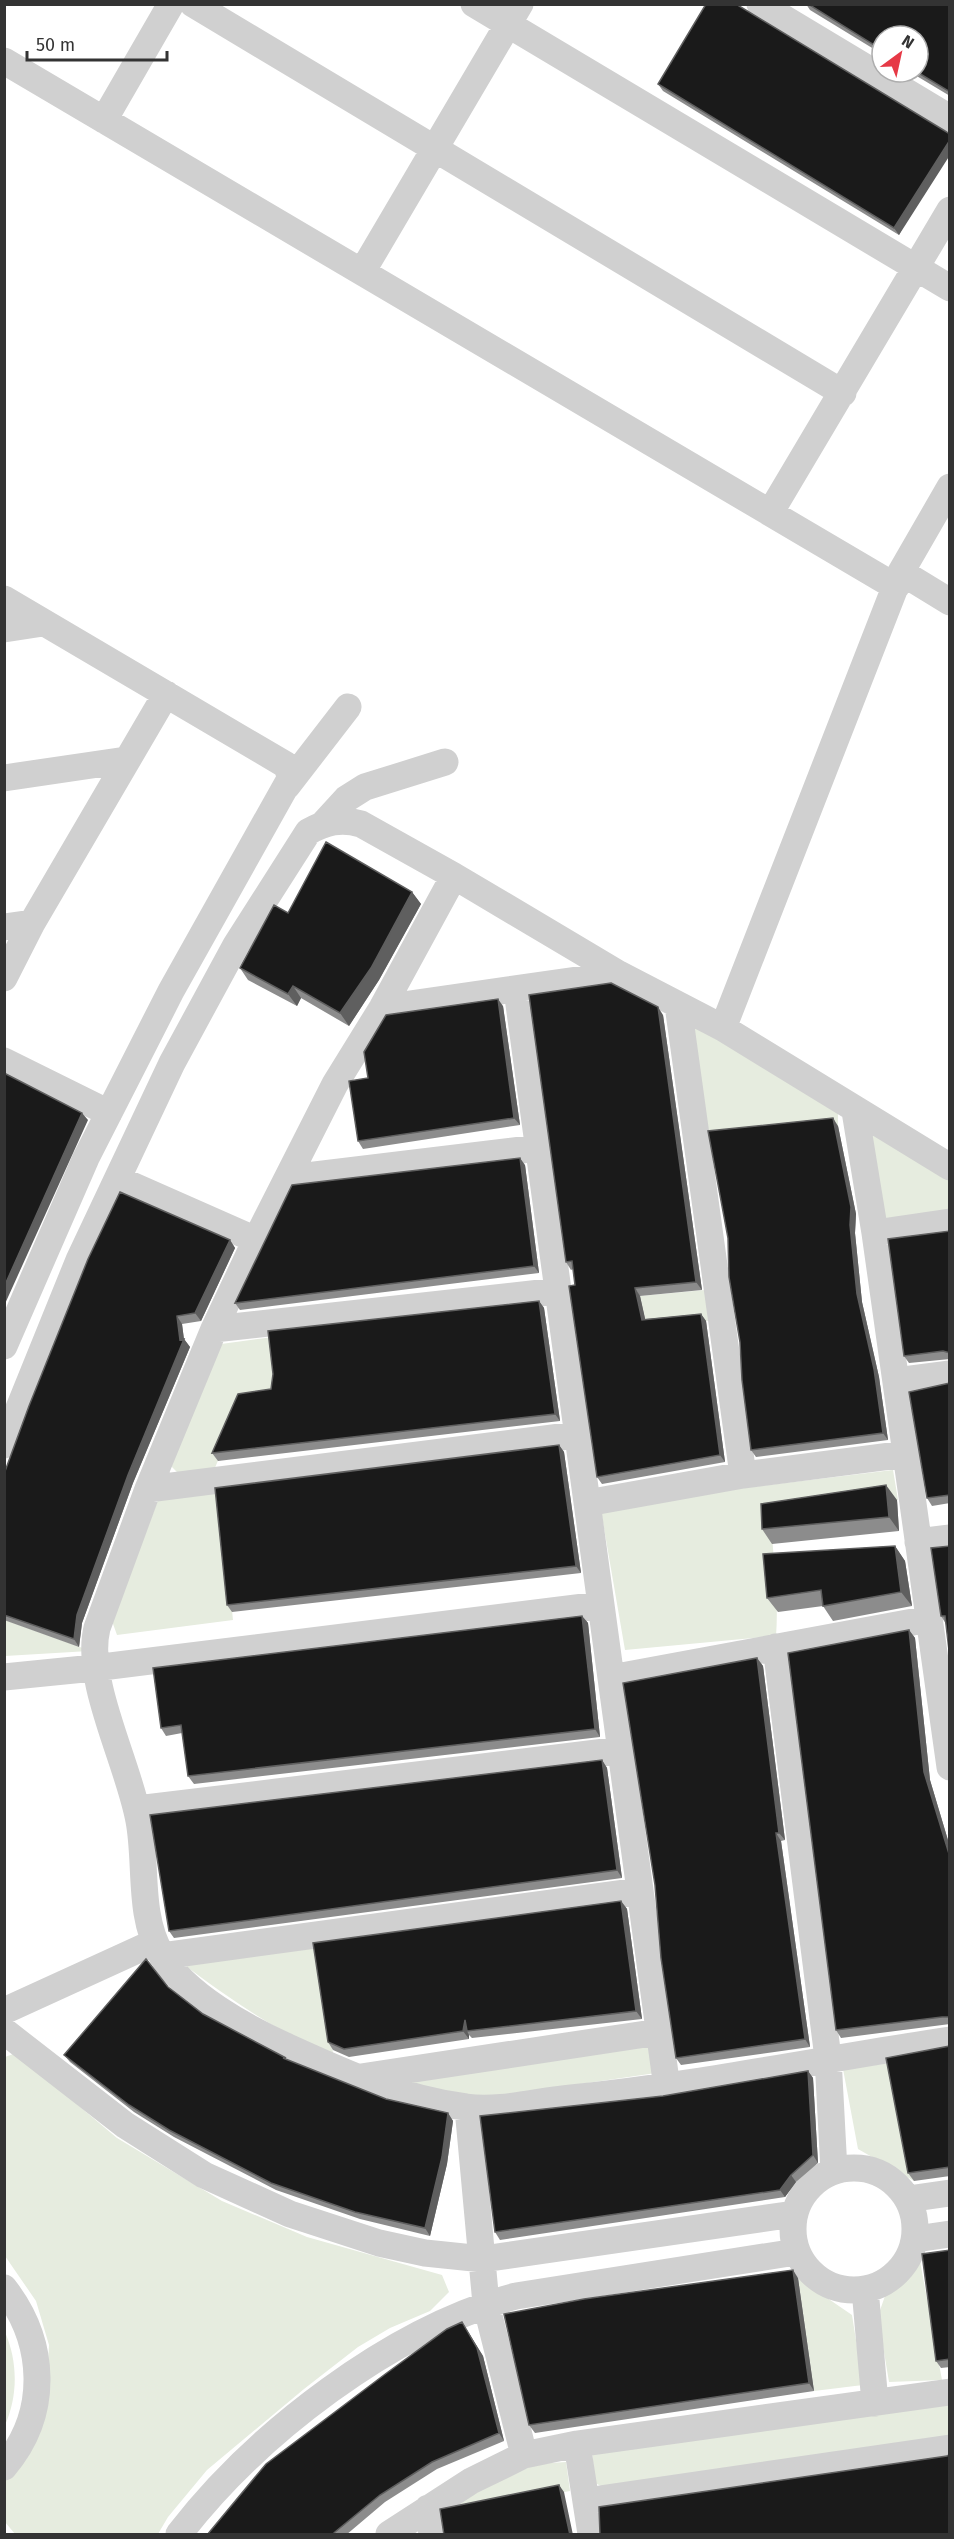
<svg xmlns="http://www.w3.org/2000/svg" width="954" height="2539" viewBox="0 0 954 2539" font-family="'Fira Sans',sans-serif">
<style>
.green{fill:#e6ecdf}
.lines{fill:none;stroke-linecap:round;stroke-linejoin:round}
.minor{stroke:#d0d0d0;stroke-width:27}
.wall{fill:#8c8c8c}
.shaded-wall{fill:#5f5f5f}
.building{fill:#1a1a1a;stroke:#5f5f5f;stroke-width:1.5}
</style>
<rect width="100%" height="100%" fill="#fff"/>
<path class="green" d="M 701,1025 L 838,1109 L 838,1126 L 703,1137 L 690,1031 Z
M 882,1131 L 949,1171 L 949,1220 L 884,1225 L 869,1134 Z
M 705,1290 L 716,1320 L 647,1327 L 640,1296 Z
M 273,1337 L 276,1396 L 243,1402 L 214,1470 L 178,1473 L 171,1466 L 221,1344 Z
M 893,1470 L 898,1500 L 771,1519 C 773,1558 779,1598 776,1636 L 625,1650 L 600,1505 Z
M 220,1490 L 233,1620 L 117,1635 L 112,1621 L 158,1500 Z
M 5,1620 L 80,1647 L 89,1651 L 5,1656 Z
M 317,1945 L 334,2059 C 277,2030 233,2002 182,1963 Z
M 645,2032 L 656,2073 L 490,2097 L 453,2095 L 393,2077 Z
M 16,2053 L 117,2138 L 222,2201 L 307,2237 L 442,2275 L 449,2292 L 430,2311 L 390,2328 L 358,2347 L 304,2389 L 207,2470 L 168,2517 L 158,2534 L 15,2534 L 5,2522 L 4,2473 L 46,2404 L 49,2345 L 36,2301 L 5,2256 L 5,2057 Z
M 891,2063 L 914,2181 L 858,2149 L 843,2069 Z
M 920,2261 L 942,2380 L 889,2382 L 878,2316 L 885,2296 Z
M 798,2278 L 852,2315 L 863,2385 L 814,2391 Z
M 5,2332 C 18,2362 18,2396 5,2425 Z
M 949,2400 L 949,2436 L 603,2487 L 595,2483 L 592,2451 Z
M 566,2462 L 570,2491 L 444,2514 L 446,2505 L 536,2464 Z"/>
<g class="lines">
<path class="minor" d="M 193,4 L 843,393
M 474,4 L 950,288
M 760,4 L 950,118
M 4,61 L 896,587
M 104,120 L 171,4
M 362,272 L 520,4
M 770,513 L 950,210
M 901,572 L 950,602
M 4,599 L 286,765 L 291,777 L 171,991 L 86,1158 L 4,1346
M 4,629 L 43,623
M 4,778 L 126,760
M 287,786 L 348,707
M 324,823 L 346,799 L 365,787 L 445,762
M 454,876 L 382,1008 L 335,1084 L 256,1240 L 214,1329 L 148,1489 L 97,1628 C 84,1681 129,1764 139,1821 C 147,1863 138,1916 161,1954 C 185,1995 246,2028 288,2047 C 345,2073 402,2099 466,2107 C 499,2112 537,2101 571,2098 C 698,2085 823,2059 950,2040
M 4,927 L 32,923
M 4,978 L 32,923 L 166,694
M 517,990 L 667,2088
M 678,1005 L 743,1475
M 382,1008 L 619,974
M 723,1028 L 901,572 L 950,487
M 4,1061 L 109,1113
M 855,1111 L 875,1233 L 950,1767
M 290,1178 L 538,1148
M 118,1179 L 256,1240
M 875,1233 L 950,1222
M 214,1329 L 558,1291
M 896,1381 L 950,1374
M 4,1445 L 79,1260 L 172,1063 L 236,945 L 308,832 C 325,822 341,818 361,824 L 454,876 L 619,974 L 723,1028 L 950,1167
M 148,1489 L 576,1435
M 587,1503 L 743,1475 L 906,1454
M 918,1542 L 950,1538
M 776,1647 L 828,2058 L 834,2171
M 4,1677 L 94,1668 L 600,1605
M 611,1678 L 929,1619
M 137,1809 L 621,1750
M 162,1956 L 640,1891
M 4,2011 L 155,1942
M 4,2031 L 125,2125 L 204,2175 L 290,2214 L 379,2243 L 425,2253 L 483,2259 L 794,2214
M 361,2077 L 659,2032
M 468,2108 L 486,2304 L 524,2455
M793 2229a61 61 0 1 1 122 0a61 61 0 1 1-122 0Z
M 908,2199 L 950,2193
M 916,2239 L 950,2234
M 4,2288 C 46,2342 50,2413 4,2467
M 865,2289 L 875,2403
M 577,2444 L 591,2534
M 586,2501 L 950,2448
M 428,2508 L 432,2534
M 179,2534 C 256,2434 392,2329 516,2296 L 796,2252
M 389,2534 L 471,2481 L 524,2455 L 577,2444 L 950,2392"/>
</g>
<path class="wall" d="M 806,4 L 950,4 L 950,96 L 910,72 L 918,72 L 882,36 L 882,54 L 810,10 Z
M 658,84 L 950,134 L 899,235 L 663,91 Z
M 412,892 L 421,904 L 379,980 L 349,1026 L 301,998 L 297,1006 L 248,980 L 240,968 L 288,913 Z
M 503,1006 L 520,1125 L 363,1149 L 358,1141 Z
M 663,1015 L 702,1290 L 640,1296 L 645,1319 L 701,1314 L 706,1321 L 725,1462 L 602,1484 L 597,1477 L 573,1269 L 571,1270 L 566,1262 Z
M 838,1126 L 856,1214 L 855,1233 L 862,1302 L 879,1377 L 888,1440 L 756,1457 L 751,1450 L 740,1342 Z
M 525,1165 L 539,1273 L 240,1310 L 235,1303 Z
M 950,1231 L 950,1359 L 909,1363 L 904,1356 Z
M 230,1240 L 235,1248 L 201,1321 L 182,1324 L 184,1339 L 190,1347 L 133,1483 L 82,1623 L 79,1647 L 4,1620 L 4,1474 Z
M 539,1301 L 544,1308 L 560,1421 L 218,1461 L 212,1453 L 271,1389 Z
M 950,1383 L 950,1503 L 932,1506 L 927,1498 Z
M 559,1445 L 564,1452 L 581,1573 L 232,1612 L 227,1605 Z
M 897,1500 L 899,1531 L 772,1544 L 762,1529 Z
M 895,1546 L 905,1561 L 912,1606 L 833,1621 L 823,1606 L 778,1612 L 767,1598 Z
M 950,1546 L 946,1624 L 941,1616 Z
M 582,1616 L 588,1623 L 600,1737 L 194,1784 L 188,1776 L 182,1733 L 166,1736 L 161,1728 Z
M 909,1630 L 915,1638 L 930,1780 L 950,1847 L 950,2024 L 841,2038 L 836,2030 Z
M 757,1658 L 763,1666 L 785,1840 L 781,1841 L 810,2047 L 681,2065 L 676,2058 Z
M 602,1760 L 607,1768 L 622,1878 L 174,1938 L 169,1931 Z
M 621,1901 L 627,1909 L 642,2019 L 472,2038 L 469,2035 L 469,2039 L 349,2057 L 333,2050 L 328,2042 Z
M 168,1987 L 203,2014 L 286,2058 L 287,2060 L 386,2099 L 448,2113 L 453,2121 L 447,2164 L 430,2236 L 360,2219 L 276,2190 L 174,2137 L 134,2112 L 70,2062 L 64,2055 Z
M 950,2046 L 950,2176 L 914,2181 L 908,2173 Z
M 808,2071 L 813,2078 L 818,2163 L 796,2182 L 785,2197 L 500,2240 L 495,2232 L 663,2096 Z
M 950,2250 L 950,2367 L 941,2368 L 936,2361 Z
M 798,2278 L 814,2391 L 535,2433 L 529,2425 Z
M 467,2330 L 483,2356 L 504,2441 L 437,2469 L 385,2502 L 346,2535 L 207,2535 Z"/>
<path class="shaded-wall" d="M 950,140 L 950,155 L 899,235 L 894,228 Z
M 412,892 L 421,904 L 379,980 L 349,1026 L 340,1013 Z
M 293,986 L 301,998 L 297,1006 L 288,994 Z
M 498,999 L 503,1006 L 520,1125 L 514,1118 Z
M 658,1007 L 663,1015 L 702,1290 L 696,1282 Z
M 82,1113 L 88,1120 L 4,1306 L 4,1287 Z
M 833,1118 L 838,1126 L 856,1214 L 855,1233 L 862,1302 L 879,1377 L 888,1440 L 883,1433 L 857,1294 L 850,1225 Z
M 520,1158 L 525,1165 L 539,1273 L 534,1266 Z
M 230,1240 L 235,1248 L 201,1321 L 195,1313 Z
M 635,1288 L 640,1296 L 647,1327 L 642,1320 Z
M 539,1301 L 544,1308 L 560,1421 L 555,1414 Z
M 701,1314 L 706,1321 L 725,1462 L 720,1455 Z
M 177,1316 L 182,1324 L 184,1340 L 184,1339 L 190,1347 L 133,1483 L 82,1623 L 79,1647 L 74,1639 L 77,1615 L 128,1475 L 180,1340 Z
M 559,1445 L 564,1452 L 581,1573 L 576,1566 Z
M 886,1485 L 897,1500 L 899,1531 L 889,1517 Z
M 895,1546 L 905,1561 L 912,1606 L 901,1592 Z
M 582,1616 L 588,1623 L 600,1737 L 595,1729 Z
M 909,1630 L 915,1638 L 930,1780 L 950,1847 L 950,1857 L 924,1772 Z
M 757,1658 L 763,1666 L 785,1840 L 779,1833 Z
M 602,1760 L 607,1768 L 622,1878 L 617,1870 Z
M 776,1833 L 781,1841 L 810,2047 L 805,2039 Z
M 621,1901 L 627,1909 L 642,2019 L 636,2011 Z
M 465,2020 L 467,2031 L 469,2035 L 469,2039 L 463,2031 Z
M 808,2071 L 813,2078 L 818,2163 L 813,2155 Z
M 448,2113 L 453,2121 L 447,2164 L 430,2236 L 425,2228 Z
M 791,2175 L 796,2182 L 785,2197 L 780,2190 Z
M 793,2270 L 798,2278 L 814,2391 L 809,2383 Z
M 462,2322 L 483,2356 L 504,2441 L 499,2433 Z
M 559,2485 L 564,2492 L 573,2535 L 570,2535 Z"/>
<path class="building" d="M 706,4 L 736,4 L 950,134 L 950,140 L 894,228 L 658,84 Z
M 808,4 L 950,4 L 950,92 L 917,72 L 918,36 L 882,36 L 882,50 Z
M 326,842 L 412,892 L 371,968 L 340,1013 L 293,986 L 288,994 L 240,968 L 274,905 L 288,913 Z
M 611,983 L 658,1007 L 696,1282 L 635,1288 L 642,1320 L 701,1314 L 720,1455 L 597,1477 L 569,1286 L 575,1285 L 572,1261 L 566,1262 L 529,995 Z
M 498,999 L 514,1118 L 358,1141 L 349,1081 L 368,1078 L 364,1052 L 386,1015 Z
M 4,1073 L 82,1113 L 4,1287 Z
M 833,1118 L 851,1207 L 850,1225 L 857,1294 L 874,1369 L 883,1433 L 751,1450 L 742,1380 L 740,1342 L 729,1277 L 728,1238 L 708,1131 Z
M 520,1158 L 534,1266 L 235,1303 L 292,1185 Z
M 120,1192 L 230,1240 L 195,1313 L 177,1316 L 180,1340 L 184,1339 L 128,1475 L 77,1615 L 74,1639 L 4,1615 L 4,1474 L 29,1406 L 88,1259 Z
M 950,1231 L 950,1353 L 943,1351 L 904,1356 L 888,1239 Z
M 539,1301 L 555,1414 L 212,1453 L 238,1394 L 271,1389 L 273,1374 L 268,1331 Z
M 950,1383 L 950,1495 L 927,1498 L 909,1392 Z
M 559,1445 L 576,1566 L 227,1605 L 215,1488 Z
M 886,1485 L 889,1517 L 762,1529 L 761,1504 Z
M 895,1546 L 901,1592 L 823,1606 L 821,1590 L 767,1598 L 763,1554 Z
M 950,1546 L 950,1659 L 945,1616 L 941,1616 L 931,1548 Z
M 582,1616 L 595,1729 L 188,1776 L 181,1725 L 161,1728 L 153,1668 Z
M 909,1630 L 924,1772 L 950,1857 L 950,2017 L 942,2017 L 836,2030 L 788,1653 Z
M 757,1658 L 779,1833 L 776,1833 L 805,2039 L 676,2058 L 661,1958 L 655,1885 L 623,1683 Z
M 602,1760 L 617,1870 L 169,1931 L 150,1815 Z
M 621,1901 L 636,2011 L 467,2031 L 465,2020 L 463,2031 L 344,2049 L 328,2042 L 313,1943 Z
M 146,1959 L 168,1987 L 203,2014 L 286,2058 L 283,2058 L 386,2099 L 448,2113 L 442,2157 L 425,2228 L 355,2212 L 271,2183 L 169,2130 L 129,2105 L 64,2055 Z
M 950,2046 L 950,2167 L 908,2173 L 886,2058 Z
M 808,2071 L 813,2155 L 791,2175 L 780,2190 L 495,2232 L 480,2116 L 663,2096 Z
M 950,2250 L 950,2359 L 936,2361 L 922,2254 Z
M 793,2270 L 809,2383 L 529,2425 L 504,2314 L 584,2299 Z
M 462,2322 L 477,2348 L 499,2433 L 432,2462 L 380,2495 L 335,2532 L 332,2535 L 207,2535 L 266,2464 L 384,2375 L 447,2329 Z
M 950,2454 L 950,2535 L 600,2535 L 599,2507 L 947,2456 Z
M 559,2485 L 570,2535 L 444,2535 L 440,2509 Z"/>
<rect width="954" height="2539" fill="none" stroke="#333333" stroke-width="12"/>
<g transform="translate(900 54) rotate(33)"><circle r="28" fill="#ffffff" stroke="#adadad" stroke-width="1.5"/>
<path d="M0-4.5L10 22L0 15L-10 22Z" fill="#e63946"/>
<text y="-9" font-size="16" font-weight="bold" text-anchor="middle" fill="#333333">N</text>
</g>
<path d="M27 51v9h140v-9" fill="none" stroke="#333333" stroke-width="3"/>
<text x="36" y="51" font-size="18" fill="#333333" stroke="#ffffff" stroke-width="4.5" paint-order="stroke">50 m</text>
</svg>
